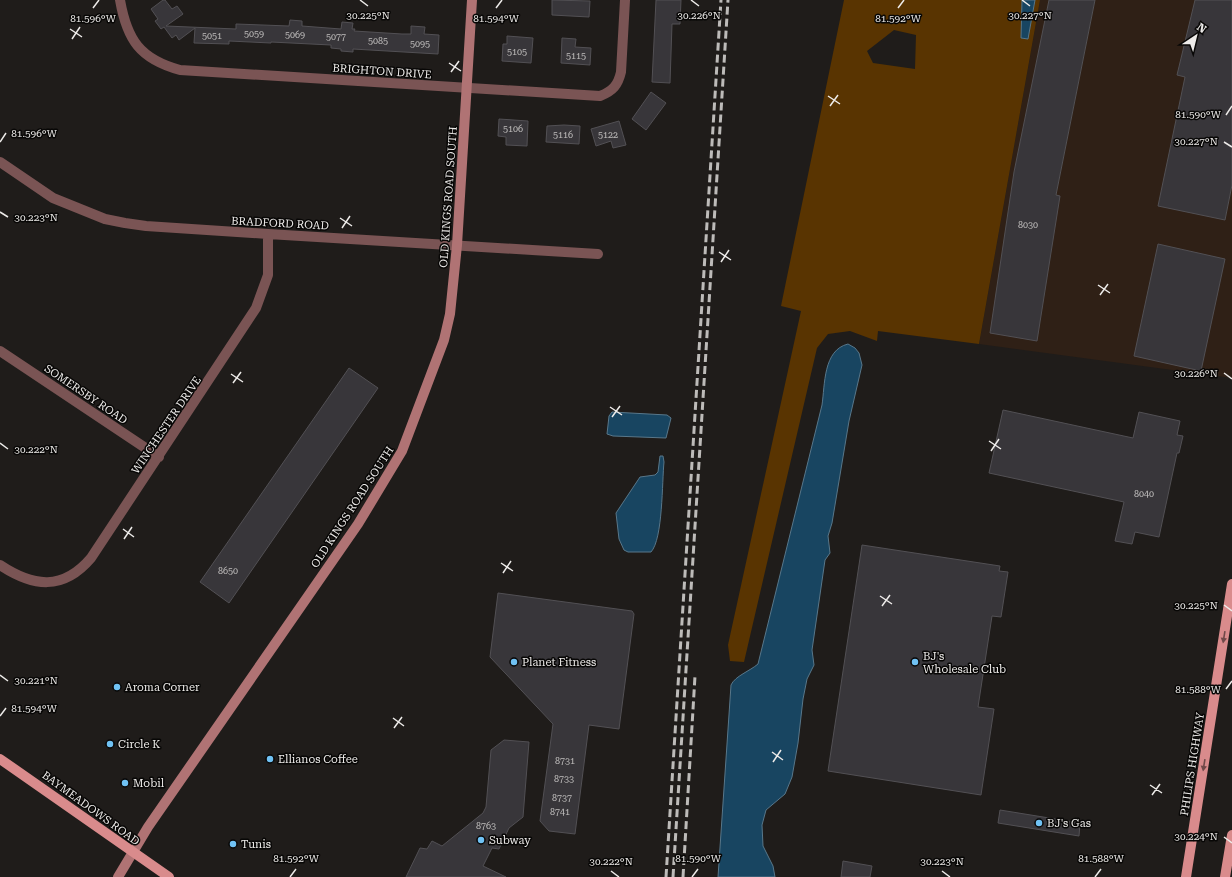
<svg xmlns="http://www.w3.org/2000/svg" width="1232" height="877" viewBox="0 0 1232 877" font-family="'Roboto Serif',serif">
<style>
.industrial{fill:#2f2016}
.green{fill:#593401;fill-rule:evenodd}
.water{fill:#184561;stroke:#58778a}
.building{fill:#38363a;stroke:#525054}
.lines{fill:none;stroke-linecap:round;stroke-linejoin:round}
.street{stroke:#7a5454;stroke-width:10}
.secondary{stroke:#b07374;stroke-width:10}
.primary{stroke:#d98b8c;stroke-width:10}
.rail{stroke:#bdbbb9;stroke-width:3;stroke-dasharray:8 4;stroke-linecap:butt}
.oneway{fill:#704949}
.ticks{fill:none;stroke:#edebe9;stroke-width:1.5}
.poi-dot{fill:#70c2f4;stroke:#080706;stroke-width:1.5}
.labels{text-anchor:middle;stroke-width:3;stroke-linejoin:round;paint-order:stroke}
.number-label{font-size:9px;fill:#c0bebd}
.street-label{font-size:11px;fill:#edebe9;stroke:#080706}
.poi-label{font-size:11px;fill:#edebe9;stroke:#080706;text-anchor:start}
.ticks-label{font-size:10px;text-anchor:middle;fill:#edebe9;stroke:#080706;stroke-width:3;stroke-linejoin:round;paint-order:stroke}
</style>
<rect width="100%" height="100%" fill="#1f1c1a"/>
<path class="industrial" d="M 1040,0 L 1232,0 L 1232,378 L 979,344 Z"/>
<path class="green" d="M 844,0 L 1022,0 L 1021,38 L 1028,39 L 1035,0 L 1040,0 L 979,344 L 878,331 L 877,341 L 850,331 L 828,334 L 817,348 L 744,662 L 730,661 L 728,645 L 801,311 L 781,306 ZM 894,30 L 916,35 L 915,69 L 873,63 L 867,51 Z"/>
<path class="water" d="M 1022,0 L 1035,0 L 1028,39 L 1021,38 Z
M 848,344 L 855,348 L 859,353 L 862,365 L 849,421 L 832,523 L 828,536 L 830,553 L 825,560 L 812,650 L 814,665 L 807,679 L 803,699 L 798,743 L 792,777 L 785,794 L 766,810 L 762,825 L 763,846 L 773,866 L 775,877 L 718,877 L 731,685 C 735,676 750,671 758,664 L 822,405 C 825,385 823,350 848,344 Z
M 612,412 L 667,415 L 671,418 L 666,438 L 613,436 L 607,434 L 609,416 Z
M 660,456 L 663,456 L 664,462 C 662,481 663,539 651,552 L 628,552 L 624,550 L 619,539 L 616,513 L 640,477 L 655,475 L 658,472 Z"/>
<path class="building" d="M 163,0 L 165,0 L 172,9 L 177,6 L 183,14 L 166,26 L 236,29 L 236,24 L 289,26 L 290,20 L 302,21 L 302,26 L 341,29 L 342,22 L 353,23 L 352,29 L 355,29 L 354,31 L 402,34 L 411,34 L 411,26 L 425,27 L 424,34 L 439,35 L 438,54 L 353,49 L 353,52 L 341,51 L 341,49 L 331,48 L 331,45 L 271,42 L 271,43 L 229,41 L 229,44 L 194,43 L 195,28 L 179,40 L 176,35 L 172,38 L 164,27 L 161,29 L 155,21 L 158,19 L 151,9 Z
M 552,0 L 590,1 L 589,17 L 552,15 Z
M 656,0 L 681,0 L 680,24 L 672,24 L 670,83 L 652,82 Z
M 1049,0 L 1095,0 L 1056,195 L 1060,196 L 1037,341 L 990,333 L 1014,172 Z
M 1195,0 L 1232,0 L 1232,185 L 1225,220 L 1158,206 L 1185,77 L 1177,75 Z
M 507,36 L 533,38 L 531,63 L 502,61 L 503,44 L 507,44 Z
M 562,38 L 576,39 L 575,47 L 591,48 L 590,65 L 561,63 Z
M 651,92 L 666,103 L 646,130 L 632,119 Z
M 499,119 L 528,121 L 527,146 L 506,145 L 506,137 L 498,136 Z
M 619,121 L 626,145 L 613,148 L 611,141 L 596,146 L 591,129 Z
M 564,125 L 580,126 L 579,144 L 546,142 L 547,126 Z
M 1158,244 L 1225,259 L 1201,371 L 1134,356 Z
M 349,368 L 378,388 L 229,603 L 200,582 Z
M 1003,410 L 1133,438 L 1139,412 L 1180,421 L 1177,435 L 1183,436 L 1179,453 L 1177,453 L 1159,537 L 1135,532 L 1132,544 L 1115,541 L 1124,502 L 989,473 Z
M 862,545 L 1000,566 L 999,571 L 1008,572 L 1001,617 L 992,616 L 978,707 L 994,709 L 981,795 L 828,771 Z
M 498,593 L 632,611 L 634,614 L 619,729 L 589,725 L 575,834 L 549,831 L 540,821 L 553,724 L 490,657 Z
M 504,740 L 529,742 L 523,817 L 509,828 L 499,849 L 492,848 L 483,866 L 506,877 L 406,877 L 420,848 L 427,849 L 432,841 L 442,846 L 483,813 L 486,807 L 491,750 Z
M 1000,810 L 1080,823 L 1079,836 L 998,823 Z
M 843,861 L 872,866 L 870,877 L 841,877 Z"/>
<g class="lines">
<path class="street" d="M 120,0 C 127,40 140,59 180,70 L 600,96 C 613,91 618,85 621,72 L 625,0
M 0,162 L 53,198 L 105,219 L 125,223 L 146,226 L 268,234 L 598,254
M 0,351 L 159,457
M 0,565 C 33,587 63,591 91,558 L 256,308 L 268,275 L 268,234"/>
<path class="secondary" d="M 118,877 L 148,827 L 358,524 L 402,451 L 444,340 L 450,314 L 457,245 L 472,0"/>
<path class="primary" d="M 0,759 L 169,877
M 1186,877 L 1232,584
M 1225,877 L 1232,835"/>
<path class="rail" d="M 666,877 L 721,0
M 673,877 L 728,0
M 683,877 L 695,676"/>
</g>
<defs><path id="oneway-solid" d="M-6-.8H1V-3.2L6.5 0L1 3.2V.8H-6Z"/></defs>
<g class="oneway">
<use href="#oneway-solid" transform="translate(1224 637) rotate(99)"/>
<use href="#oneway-solid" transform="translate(1204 765) rotate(99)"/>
</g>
<path class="ticks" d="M 360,0 L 368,6M 691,0 L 699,6M 1022,0 L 1030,6M 93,8 L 99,0M 496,8 L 502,0M 898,8 L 904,0M 70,29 L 82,37M 72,39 L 80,27M 449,63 L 461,71M 451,72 L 459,61M 828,96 L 840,104M 830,106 L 838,95M 1226,115 L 1232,106M 0,142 L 6,133M 1224,142 L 1232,147M 0,212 L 8,217M 340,218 L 352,226M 342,228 L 350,216M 719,252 L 731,260M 721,262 L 729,250M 1098,285 L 1110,293M 1100,295 L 1108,284M 1224,373 L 1232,379M 231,374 L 243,382M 233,383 L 241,372M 610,407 L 622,415M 612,417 L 620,406M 989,441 L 1001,449M 0,443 L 8,449M 991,451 L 999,439M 123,529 L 134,537M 124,539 L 132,527M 501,563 L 513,571M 503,573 L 511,561M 880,596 L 892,604M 1224,605 L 1232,611M 882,606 L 890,595M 0,675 L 8,681M 1226,689 L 1232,681M 0,716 L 6,708M 393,718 L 404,726M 394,728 L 402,717M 772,752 L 783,760M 773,762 L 781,750M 1150,785 L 1162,793M 1152,795 L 1160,784M 1224,837 L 1232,843M 611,871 L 619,877M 942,871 L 950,877M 290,877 L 296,869M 692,877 L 698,869M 1095,877 L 1101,869"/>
<g class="poi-dot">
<circle cx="514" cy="662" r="4"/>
<circle cx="915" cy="662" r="4"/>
<circle cx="117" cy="687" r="4"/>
<circle cx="110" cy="744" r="4"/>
<circle cx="270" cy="759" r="4"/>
<circle cx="125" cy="783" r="4"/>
<circle cx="1039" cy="823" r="4"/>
<circle cx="481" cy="840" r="4"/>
<circle cx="233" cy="844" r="4"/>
</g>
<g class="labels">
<g class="number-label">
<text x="254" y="37">5059</text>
<text x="295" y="38">5069</text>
<text x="212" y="39">5051</text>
<text x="336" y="40">5077</text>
<text x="378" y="44">5085</text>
<text x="420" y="47">5095</text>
<text x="517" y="55">5105</text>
<text x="576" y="59">5115</text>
<text x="513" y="132">5106</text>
<text x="563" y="138">5116</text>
<text x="608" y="138">5122</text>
<text x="1028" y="228">8030</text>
<text x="1144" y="497">8040</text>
<text x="228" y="574">8650</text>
<text x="565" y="764">8731</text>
<text x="564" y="782">8733</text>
<text x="562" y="801">8737</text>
<text x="560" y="815">8741</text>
<text x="486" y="829">8763</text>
</g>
<g class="street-label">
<text transform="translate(382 71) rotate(4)" y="4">BRIGHTON DRIVE</text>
<text transform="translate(448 197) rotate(-86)" y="4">OLD KINGS ROAD SOUTH</text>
<text transform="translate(280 223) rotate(3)" y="4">BRADFORD ROAD</text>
<text transform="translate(86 394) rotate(34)" y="4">SOMERSBY ROAD</text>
<text transform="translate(166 425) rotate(-56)" y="4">WINCHESTER DRIVE</text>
<text transform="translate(352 507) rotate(-57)" y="4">OLD KINGS ROAD SOUTH</text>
<text transform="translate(1192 764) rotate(-81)" y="4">PHILIPS HIGHWAY</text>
<text transform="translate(91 808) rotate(36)" y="4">BAYMEADOWS ROAD</text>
</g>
<g class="poi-label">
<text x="923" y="660">BJ's<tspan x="923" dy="13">Wholesale Club</tspan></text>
<text x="522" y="666">Planet Fitness</text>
<text x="125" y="691">Aroma Corner</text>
<text x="118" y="748">Circle K</text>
<text x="278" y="763">Ellianos Coffee</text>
<text x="133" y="787">Mobil</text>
<text x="1047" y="827">BJ's Gas</text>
<text x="489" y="844">Subway</text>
<text x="241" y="848">Tunis</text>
</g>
</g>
<g class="ticks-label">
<text x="1030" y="19">30.227°N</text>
<text x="368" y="19">30.225°N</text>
<text x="699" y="19">30.226°N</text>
<text x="93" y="22">81.596°W</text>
<text x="496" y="22">81.594°W</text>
<text x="898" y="22">81.592°W</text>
<text x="1198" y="118">81.590°W</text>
<text x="34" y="137">81.596°W</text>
<text x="1196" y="145">30.227°N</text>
<text x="36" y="221">30.223°N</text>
<text x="1196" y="377">30.226°N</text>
<text x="36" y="453">30.222°N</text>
<text x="1196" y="609">30.225°N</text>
<text x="36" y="684">30.221°N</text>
<text x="1198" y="693">81.588°W</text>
<text x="34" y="712">81.594°W</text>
<text x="1196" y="840">30.224°N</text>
<text x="296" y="862">81.592°W</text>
<text x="698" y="862">81.590°W</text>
<text x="1101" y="862">81.588°W</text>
<text x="611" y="865">30.222°N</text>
<text x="942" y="865">30.223°N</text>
</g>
<g transform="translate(1196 36) rotate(35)" stroke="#080706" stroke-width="3" paint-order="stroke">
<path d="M0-3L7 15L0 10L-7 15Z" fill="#edebe9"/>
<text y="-6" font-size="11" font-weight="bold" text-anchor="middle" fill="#edebe9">N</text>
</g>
</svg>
